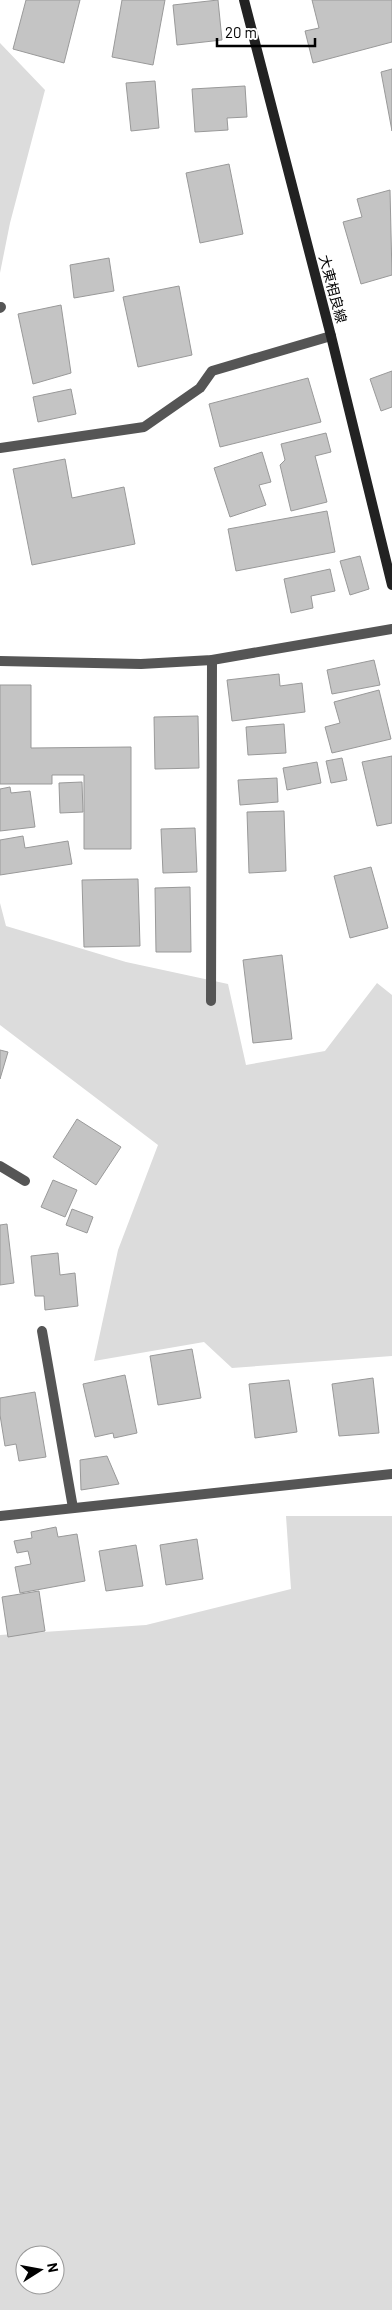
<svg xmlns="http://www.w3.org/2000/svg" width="392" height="2310" viewBox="0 0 392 2310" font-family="Barlow,'Noto Sans JP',sans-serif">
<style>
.green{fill:#dcdcdc;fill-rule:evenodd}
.building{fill:#c4c4c4;stroke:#999}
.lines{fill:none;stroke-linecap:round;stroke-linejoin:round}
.service{stroke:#555;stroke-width:10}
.minor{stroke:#555;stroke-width:10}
.tertiary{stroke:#555;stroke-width:10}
.secondary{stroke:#222;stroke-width:10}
.labels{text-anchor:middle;stroke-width:4;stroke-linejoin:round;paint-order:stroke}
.street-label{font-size:14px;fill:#000;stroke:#fff}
</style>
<rect width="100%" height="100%" fill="#fff"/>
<path class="green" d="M 0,43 L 45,90 L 10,223 L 0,273 Z
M 0,903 L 6,926 L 126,962 L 228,984 L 246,1065 L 325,1051 L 377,983 L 392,995 L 392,1356 L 232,1368 L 204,1342 L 94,1361 L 118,1250 L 158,1145 L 0,1025 Z
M 286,1516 L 392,1516 L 392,2310 L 0,2310 L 0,1635 L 146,1625 L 291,1589 ZM 25,2255 L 55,2255 L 55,2285 L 25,2285 Z"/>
<path class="building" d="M 26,0 L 80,0 L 64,63 L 13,49 Z
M 122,0 L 165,0 L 153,65 L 112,57 Z
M 218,0 L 222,40 L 177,45 L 173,5 Z
M 312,0 L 392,0 L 392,42 L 313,63 L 305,31 L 319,28 Z
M 392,69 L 392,131 L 381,72 Z
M 155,81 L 159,128 L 131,131 L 126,83 Z
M 245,86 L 247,117 L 227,118 L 228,130 L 195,132 L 192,89 Z
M 229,164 L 243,234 L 200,243 L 186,173 Z
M 390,190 L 392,275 L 361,284 L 343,222 L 362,217 L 357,199 Z
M 109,258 L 114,291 L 74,298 L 70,265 Z
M 179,286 L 192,355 L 138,367 L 123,297 Z
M 61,305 L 71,373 L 33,384 L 18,314 Z
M 392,371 L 392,407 L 381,411 L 370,379 Z
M 308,378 L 321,422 L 220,447 L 209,404 Z
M 71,389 L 76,414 L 38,422 L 33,397 Z
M 326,433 L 331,452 L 315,456 L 327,502 L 291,511 L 280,465 L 285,460 L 281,444 Z
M 262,452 L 271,482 L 259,485 L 266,505 L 230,517 L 214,468 Z
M 65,459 L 72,498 L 124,487 L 135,544 L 32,565 L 13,469 Z
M 327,511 L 335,552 L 236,571 L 228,529 Z
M 360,556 L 369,589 L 350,595 L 340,561 Z
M 330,569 L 335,591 L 311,596 L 313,608 L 291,613 L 284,579 Z
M 374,660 L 380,685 L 332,694 L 327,670 Z
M 279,674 L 280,686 L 302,683 L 305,712 L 232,721 L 227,680 Z
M 0,685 L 31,685 L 31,748 L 131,747 L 131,849 L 84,849 L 84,775 L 52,775 L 52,784 L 0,784 Z
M 379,690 L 391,739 L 332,753 L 325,727 L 340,723 L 334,702 Z
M 198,716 L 199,768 L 155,769 L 154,717 Z
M 284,724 L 286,753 L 248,755 L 246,727 Z
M 392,756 L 392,823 L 377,826 L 362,762 Z
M 342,758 L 347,780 L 331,783 L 326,761 Z
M 317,762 L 321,783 L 287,790 L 283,768 Z
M 277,778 L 278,802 L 240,805 L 238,780 Z
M 82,782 L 83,812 L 60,813 L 59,783 Z
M 10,787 L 11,793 L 30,791 L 35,827 L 0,831 L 0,789 Z
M 284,811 L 286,871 L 249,873 L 247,812 Z
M 195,828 L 197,872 L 163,873 L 161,829 Z
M 23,836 L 25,848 L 68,841 L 72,864 L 0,875 L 0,840 Z
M 371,867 L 388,928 L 350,938 L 334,876 Z
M 138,879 L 140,946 L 84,947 L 82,880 Z
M 190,887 L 191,952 L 156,952 L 155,888 Z
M 282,955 L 292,1039 L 253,1043 L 243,960 Z
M 0,1050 L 8,1052 L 0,1079 Z
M 77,1119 L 121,1147 L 96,1185 L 53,1157 Z
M 53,1180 L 77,1190 L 65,1217 L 41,1207 Z
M 72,1209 L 93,1217 L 87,1233 L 66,1225 Z
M 7,1224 L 14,1283 L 0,1285 L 0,1225 Z
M 58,1253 L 60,1275 L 75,1273 L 78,1306 L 45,1310 L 44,1296 L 35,1296 L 31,1256 Z
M 192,1349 L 201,1398 L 158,1405 L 150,1356 Z
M 125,1375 L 137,1433 L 114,1438 L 113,1433 L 95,1437 L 83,1384 Z
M 373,1378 L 379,1433 L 339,1436 L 332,1384 Z
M 289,1380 L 297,1432 L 255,1438 L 249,1384 Z
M 35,1392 L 46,1457 L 19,1461 L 16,1444 L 5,1446 L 0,1415 L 0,1398 Z
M 107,1456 L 119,1484 L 81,1490 L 80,1460 Z
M 56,1527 L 58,1537 L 77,1534 L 85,1581 L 20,1593 L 15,1567 L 31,1564 L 28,1551 L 17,1553 L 14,1541 L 32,1538 L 31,1532 Z
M 197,1539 L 203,1579 L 166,1585 L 160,1545 Z
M 136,1545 L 143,1586 L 106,1591 L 99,1551 Z
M 39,1591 L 45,1631 L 8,1637 L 2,1597 Z"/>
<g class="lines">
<path class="service" d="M 42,1331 L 73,1508"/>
<path class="minor" d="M 0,308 L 1,307
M 0,448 L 144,427 L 200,388 L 212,371 L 331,336
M 211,1001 L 212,660
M 0,1166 L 25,1181
M 0,1516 L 392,1474"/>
<path class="tertiary" d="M 0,661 L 141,664 L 212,660 L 392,629"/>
<path class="secondary" d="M 244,0 L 331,336 L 392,585"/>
</g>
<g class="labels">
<g class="street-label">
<text transform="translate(333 289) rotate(75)" y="5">大東相良線</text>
</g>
</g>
<g transform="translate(40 2270) rotate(79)"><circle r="24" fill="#ffffff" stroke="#999999"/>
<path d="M0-4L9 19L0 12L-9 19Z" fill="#000000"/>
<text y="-8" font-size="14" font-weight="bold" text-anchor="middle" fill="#000000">N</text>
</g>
<path d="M217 38v8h98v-8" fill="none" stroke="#000000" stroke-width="2.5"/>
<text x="225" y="38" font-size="15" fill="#000000" stroke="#ffffff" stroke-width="4" paint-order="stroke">20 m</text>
</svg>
